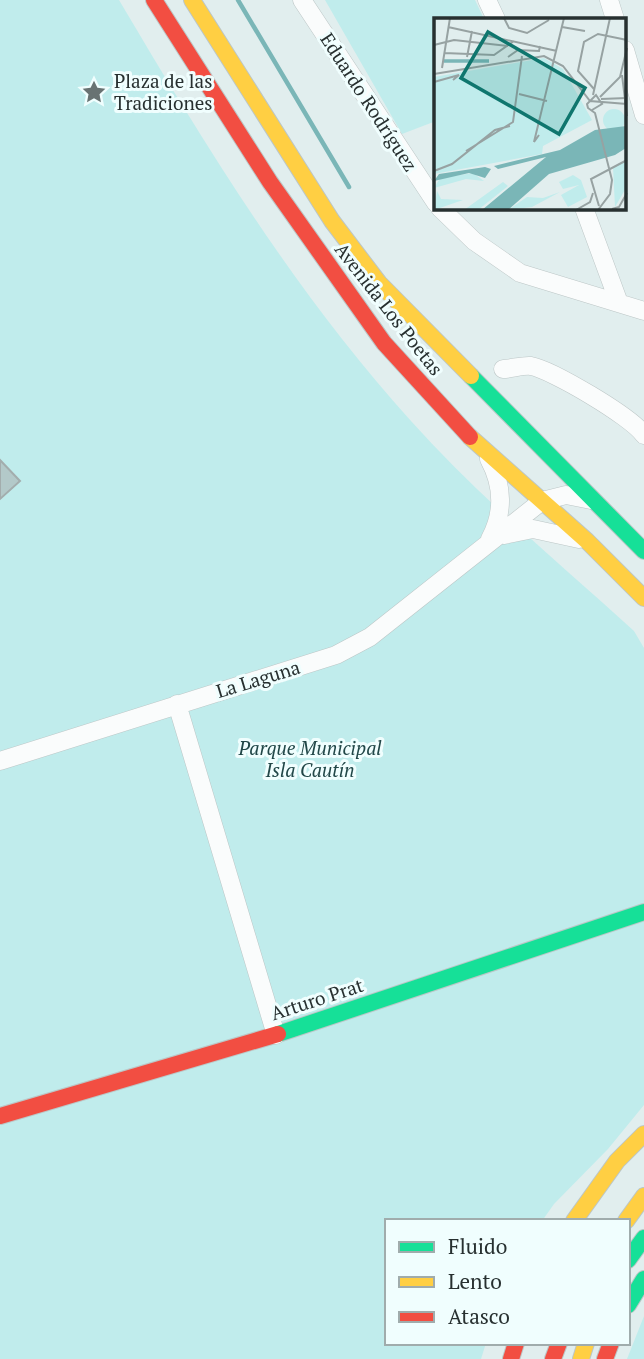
<svg xmlns="http://www.w3.org/2000/svg" width="644" height="1359" viewBox="0 0 644 1359" font-family="'PT Serif',serif">
<style>
.green{fill:#c0ecec}
.lines{fill:none;stroke-linecap:round;stroke-linejoin:round}
.stream{stroke:#7ab6b7;stroke-width:4.5}
.building{fill:#b3c9c9;stroke:#a3adad;stroke-width:2}
.street-casing{stroke:#bcc6c6;stroke-width:19}
.fast-casing{stroke:#bcc6c6;stroke-width:18}
.slow-casing{stroke:#bcc6c6;stroke-width:18}
.jam-casing{stroke:#bcc6c6;stroke-width:18}
.street{stroke:#fafcfc;stroke-width:18}
.fast{stroke:#16e098;stroke-width:16}
.slow{stroke:#ffcf43;stroke-width:16}
.jam{stroke:#f24e42;stroke-width:16}
.labels{text-anchor:middle;stroke-width:6;stroke-linejoin:round;paint-order:stroke}
.poi-label{font-size:19px;fill:#273030;stroke:#f0fefe;text-anchor:start}
.street-label{font-size:19px;fill:#273030;stroke:#f0fefe}
.park-label{font-size:19px;font-style:italic;fill:#214748;stroke:#f0fefe}
.inset-river{fill:none;stroke:#7ab6b7;stroke-width:3.5}
.inset-road{fill:none;stroke:#97a2a2;stroke-width:2}
.view{fill:#0f766e;fill-opacity:0.15;stroke:#0f766e;stroke-width:3.5}
.inset-edge{fill:none;stroke:#273030;stroke-width:3.5}
</style>
<rect width="100%" height="100%" fill="#e1eeee"/>
<path class="green" d="M 0,0 L 119,0 C 206,147 296,294 411,421 C 479,497 558,562 634,631 L 644,648 L 644,1105 L 608,1149 L 554,1204 L 542,1221 L 387,1221 L 387,1343 L 486,1343 L 481,1359 L 0,1359 Z
M 325,0 L 475,0 L 484,19 L 436,19 L 436,121 L 402,134 Z
M 644,1316 L 644,1359 L 627,1359 Z"/>
<g class="lines">
<path class="stream" d="M 238,0 L 349,187"/>
</g>
<path class="building" d="M 0,460 L 20,481 L 0,499 Z"/>
<g class="lines">
<g class="street-casing">
<path id="street" d="M 302,0 L 436,203
M 487,0 L 496,19
M 609,0 L 615,19
M 625,50 L 644,115
M 440,208 L 474,241 L 520,273 L 644,311
M 584,208 L 619,303
M 503,369 C 511,369 523,365 531,366 C 552,370 632,417 644,435
M 489,459 C 503,485 504,513 490,539
M 504,535 L 533,529 L 579,539
M 177,704 L 276,1035
M 0,761 L 336,655 L 370,637 L 542,501 L 566,495 L 591,500"/>
</g>
<g class="fast-casing">
<path id="fast" d="M 471,376 L 644,551
M 278,1034 L 644,912
M 628,1260 L 644,1238
M 628,1305 L 644,1279"/>
</g>
<g class="slow-casing">
<path id="slow" d="M 192,0 L 332,221 L 379,283 L 471,376
M 470,437 L 587,541 L 644,598
M 574,1221 L 617,1161 L 644,1134
M 626,1221 L 644,1196
M 581,1359 L 586,1343"/>
</g>
<g class="jam-casing">
<path id="jam" d="M 154,0 L 270,182 L 384,343 L 470,437
M 0,1116 L 278,1034
M 511,1359 L 516,1343
M 553,1359 L 559,1343
M 605,1359 L 611,1343"/>
</g>
<use href="#street" class="street"/>
<use href="#fast" class="fast"/>
<use href="#slow" class="slow"/>
<use href="#jam" class="jam"/>
</g>
<defs>
<g id="sight-bare" transform="scale(1.89)"><path d="M0-6L1.8-2.2L6-1.7L2.9 1.2L3.7 5.4L0 3.3L-3.7 5.4L-2.9 1.2L-6-1.7L-1.8-2.2Z" fill="#687272" stroke="#f0fefe" stroke-width="2.5" paint-order="stroke"/></g>
</defs>
<g fill-rule="evenodd">
<use href="#sight-bare" x="94" y="92"/>
</g>
<g class="labels">
<g class="poi-label">
<text x="114" y="88">Plaza de las<tspan x="114" dy="22">Tradiciones</tspan></text>
</g>
<g class="street-label">
<text transform="translate(369 102) rotate(57)" y="7">Eduardo Rodríguez</text>
<text transform="translate(389 309) rotate(52)" y="7">Avenida Los Poetas</text>
<text transform="translate(258 679) rotate(-17)" y="7">La Laguna</text>
<text transform="translate(317 999) rotate(-18)" y="7">Arturo Prat</text>
</g>
<g class="park-label">
<text x="310" y="755">Parque Municipal<tspan x="310" dy="22">Isla Cautín</tspan></text>
</g>
</g>
<g transform="translate(434 18)">
<rect width="192" height="192" fill="#e1eeee"/>
<path d="M 110,40 L 129,51 L 158,102 L 109,128 L 108,136 L 0,156 L 0,59 ZM169 102a11 11 0 1 1 22 0a11 11 0 1 1-22 0ZM 192,143 L 192,170 L 181,189 L 179,149 ZM 39,155 L 50,163 L 32,161 L 0,170 L 6,160 ZM 139,157 L 147,162 L 153,179 L 134,189 L 127,177 L 145,167 L 129,171 L 125,164 ZM 69,164 L 74,168 L 44,192 L 30,192 ZM 3,173 L 7,181 L 29,182 L 0,192 ZM 126,174 L 98,189 L 74,192 L 93,179 L 109,180 Z" fill="#c0ecec"/>
<path d="M 192,108 L 192,130 L 181,137 L 115,156 L 74,192 L 48,192 L 112,139 L 64,151 L 60,148 L 126,132 L 161,112 ZM 51,149 L 57,151 L 51,160 L 35,155 L 0,163 L 5,156 Z" fill="#7ab6b7"/>
<path class="inset-river" d="M 10,43 L 55,43"/>
<path class="inset-road" d="M 70,0 L 75,10 L 93,15 L 115,2M 14,9 L 123,33M 128,9 L 151,13M 0,27 L 20,22 L 74,28M 10,35 L 60,37 L 80,23M 33,39 L 38,13M 74,39 L 84,32 L 105,33 L 106,28M 8,50 L 16,0M 0,56 L 110,38 L 129,48 L 156,83 L 193,86M 188,57 L 193,98M 0,64 L 25,57 L 19,62M 160,71 L 144,53 L 150,24 L 164,16 L 193,22M 85,76 L 113,83M 159,77 L 176,0M 166,79 L 186,59 L 193,30M 167,81 L 193,80M 158,92 L 168,86 L 162,77 L 153,86 L 154,90 L 161,95 L 178,162 L 176,176 L 164,192M 105,117 L 100,124 L 130,0M 32,133 L 79,104 L 88,38M 0,153 L 18,146 L 61,112 L 76,108M 165,188 L 157,161 L 193,142M 178,191 L 185,189 L 193,175M 142,192 L 156,184 L 159,175"/>
<path class="view" d="M 54,14 L 151,70 L 125,116 L 27,60 Z"/>
<rect width="192" height="192" class="inset-edge"/>
</g>
<rect x="385" y="1219" width="245" height="126" fill="#f0fefe" stroke="#a0acac" stroke-width="2"/>
<rect x="399" y="1242" width="35" height="10" fill="#16e098" stroke="#a0acac" stroke-width="2"/>
<text x="448" y="1254" font-size="21" fill="#273030">Fluido</text>
<rect x="399" y="1277" width="35" height="10" fill="#ffcf43" stroke="#a0acac" stroke-width="2"/>
<text x="448" y="1289" font-size="21" fill="#273030">Lento</text>
<rect x="399" y="1312" width="35" height="10" fill="#f24e42" stroke="#a0acac" stroke-width="2"/>
<text x="448" y="1324" font-size="21" fill="#273030">Atasco</text>
</svg>
